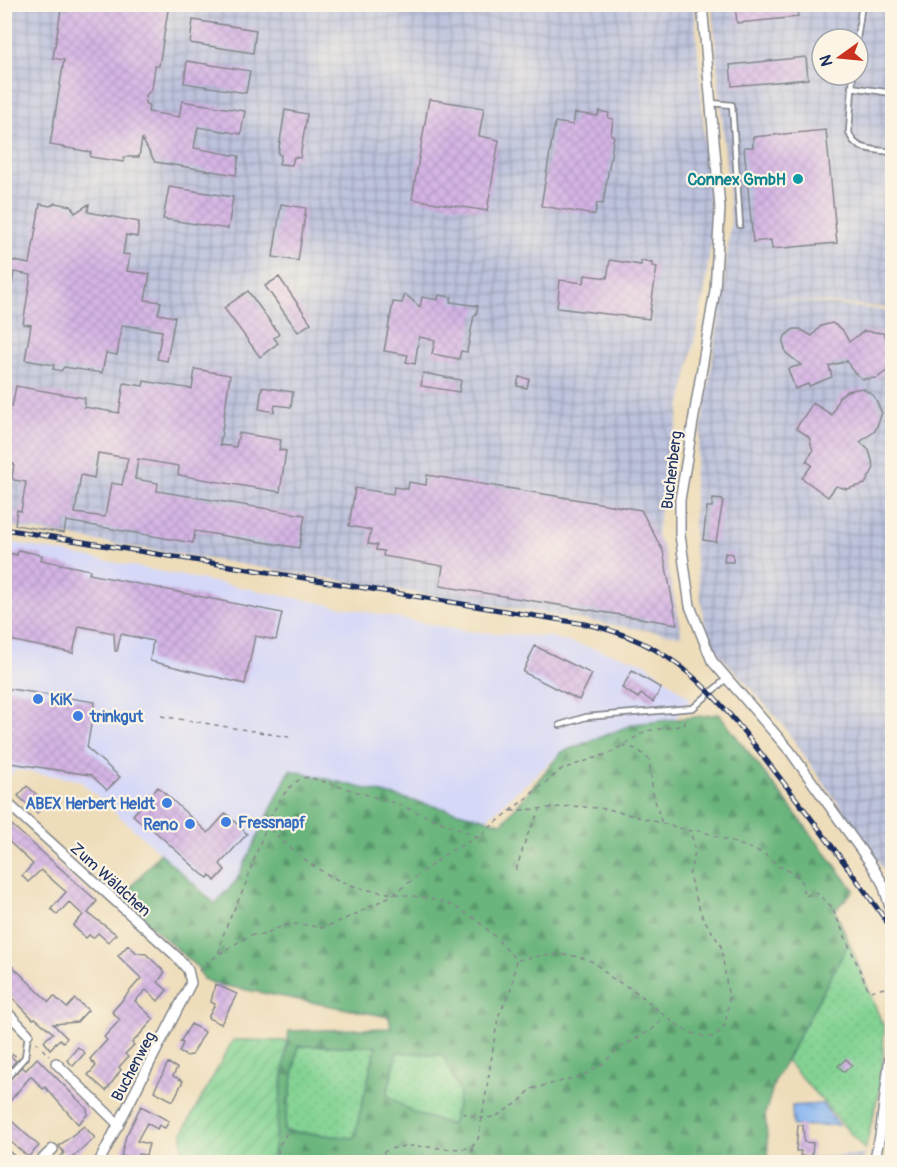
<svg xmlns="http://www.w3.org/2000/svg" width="897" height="1167" viewBox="0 0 897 1167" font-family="Pangolin,sans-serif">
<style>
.built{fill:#d6d8f8}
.industrial{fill:url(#industrial-grid);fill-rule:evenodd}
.grass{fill:url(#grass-dots);stroke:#4f8178;stroke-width:1.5}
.forest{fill:url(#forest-firs);stroke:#42726e;stroke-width:1.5;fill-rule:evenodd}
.garden{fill:url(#garden-furrows);stroke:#4f8178;stroke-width:1.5}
.water{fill:url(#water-ripples);stroke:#5072a8;stroke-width:1.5}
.building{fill:url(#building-cross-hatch);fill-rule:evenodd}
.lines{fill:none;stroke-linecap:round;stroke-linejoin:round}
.service-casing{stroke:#84868c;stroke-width:8}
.minor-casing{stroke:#84868c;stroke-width:12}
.path{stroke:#84868c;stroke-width:1.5;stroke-dasharray:4.5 4.5;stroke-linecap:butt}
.service{stroke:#fff;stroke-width:4.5}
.minor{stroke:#fff;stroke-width:9}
.rail-casing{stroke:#1b2f5e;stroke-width:5}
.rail{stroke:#fcf5e5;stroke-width:3;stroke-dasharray:9;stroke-linecap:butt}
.culture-dot{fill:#0f9aa8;stroke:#fcf5e5;stroke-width:2}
.shop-dot{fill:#3f7fe0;stroke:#fcf5e5;stroke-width:2}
.labels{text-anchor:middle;stroke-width:4.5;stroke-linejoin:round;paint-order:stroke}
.culture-label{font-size:16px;font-weight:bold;fill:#0d838f;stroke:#fcf5e5;text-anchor:end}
.street-label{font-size:16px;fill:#1b2f5e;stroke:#fcf5e5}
.shop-label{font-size:16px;font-weight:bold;fill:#366cbe;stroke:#fcf5e5;text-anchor:start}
</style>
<defs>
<pattern id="industrial-grid" width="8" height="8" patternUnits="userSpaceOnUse" patternTransform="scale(1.5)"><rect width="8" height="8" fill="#bec3dd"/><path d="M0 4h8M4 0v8" fill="none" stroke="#9a9fb6"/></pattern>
<pattern id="grass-dots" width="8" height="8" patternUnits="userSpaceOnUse" patternTransform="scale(1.5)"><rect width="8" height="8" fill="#83d393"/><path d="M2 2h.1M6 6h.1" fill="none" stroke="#71b581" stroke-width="1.8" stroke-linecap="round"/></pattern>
<pattern id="forest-firs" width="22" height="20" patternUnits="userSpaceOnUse" patternTransform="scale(1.5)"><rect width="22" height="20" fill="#6ab57d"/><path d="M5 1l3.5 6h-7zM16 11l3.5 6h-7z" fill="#56946a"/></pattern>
<pattern id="garden-furrows" width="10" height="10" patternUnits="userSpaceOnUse" patternTransform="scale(1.5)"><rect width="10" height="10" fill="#83d393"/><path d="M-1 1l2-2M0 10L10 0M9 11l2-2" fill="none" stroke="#71b581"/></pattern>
<pattern id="water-ripples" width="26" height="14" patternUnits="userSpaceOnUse" patternTransform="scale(1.5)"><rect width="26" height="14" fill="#86b5f1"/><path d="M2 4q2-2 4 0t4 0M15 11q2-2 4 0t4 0" fill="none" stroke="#6d94c6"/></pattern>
<pattern id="building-cross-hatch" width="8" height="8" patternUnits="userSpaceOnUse" patternTransform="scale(1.5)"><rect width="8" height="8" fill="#d5b4e4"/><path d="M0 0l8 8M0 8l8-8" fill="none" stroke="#b69bc6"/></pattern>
</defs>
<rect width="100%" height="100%" fill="#fcf5e5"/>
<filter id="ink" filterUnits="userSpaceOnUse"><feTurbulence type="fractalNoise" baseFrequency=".0167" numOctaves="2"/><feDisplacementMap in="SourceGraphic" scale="12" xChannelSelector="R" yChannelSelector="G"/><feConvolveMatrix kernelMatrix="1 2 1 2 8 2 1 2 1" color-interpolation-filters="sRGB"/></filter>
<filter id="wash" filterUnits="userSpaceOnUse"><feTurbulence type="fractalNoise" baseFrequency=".008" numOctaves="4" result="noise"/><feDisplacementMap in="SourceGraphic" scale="24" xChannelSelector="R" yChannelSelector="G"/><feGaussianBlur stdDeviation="1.35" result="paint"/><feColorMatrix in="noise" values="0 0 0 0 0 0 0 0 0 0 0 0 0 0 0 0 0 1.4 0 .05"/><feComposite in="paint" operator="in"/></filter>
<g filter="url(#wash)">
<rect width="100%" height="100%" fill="#eeddba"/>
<path class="built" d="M 5,541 L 464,631 L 550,637 L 644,662 L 691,699 L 675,719 L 634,724 L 562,752 L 486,819 L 290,770 L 238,878 L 226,912 L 79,780 L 16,770 L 5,781 Z"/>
<path class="industrial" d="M 5,5 L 694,5 L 712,233 L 705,290 L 661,500 L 657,537 L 664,550 L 682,636 L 5,526 Z
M 712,5 L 892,5 L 892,308 L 743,295 L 892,311 L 892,881 L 783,725 L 707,640 L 694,550 L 694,476 L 723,292 L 731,221 ZM 822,39 L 858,39 L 858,75 L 822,75 Z
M 865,1154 L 863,1162 L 735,1162 L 769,1160 Z"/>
<path class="grass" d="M 849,943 L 884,1028 L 882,1079 L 865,1150 L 786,1060 Z
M 298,1046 L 376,1046 L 354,1138 L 284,1131 Z
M 397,1052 L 443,1055 L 460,1092 L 452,1125 L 414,1113 L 387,1095 Z"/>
<path class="forest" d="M 719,714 L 854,890 L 835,910 L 849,943 L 775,1080 L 765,1114 L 769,1160 L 735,1162 L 272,1162 L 289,1031 L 391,1028 L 389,1017 L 216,984 L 203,979 L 198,968 L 121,899 L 160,853 L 215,904 L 236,881 L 290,770 L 502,823 L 562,752 L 634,724 ZM 298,1046 L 376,1046 L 354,1138 L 284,1131 ZM 397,1052 L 443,1055 L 460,1092 L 452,1125 L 414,1113 L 387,1095 Z"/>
<path class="garden" d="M 233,1040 L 287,1041 L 272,1162 L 183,1162 L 182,1134 Z"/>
<path class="water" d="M 822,1104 L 839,1125 L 793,1126 L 792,1106 Z"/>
<g id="blocks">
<path class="building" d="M 68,4 L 169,4 L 159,66 L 155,66 L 152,89 L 146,95 L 145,104 L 149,105 L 148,112 L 179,117 L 182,101 L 245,111 L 241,134 L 198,127 L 194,148 L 239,156 L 236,175 L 155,162 L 142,139 L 139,157 L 124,157 L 123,162 L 90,157 L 91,152 L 50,145 L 64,60 L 53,58 L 61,10 L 67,11 Z
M 735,4 L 796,4 L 798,17 L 737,23 Z
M 193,20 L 256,30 L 253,53 L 190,43 Z
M 806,57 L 808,79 L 732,86 L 730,65 Z
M 187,61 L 250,71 L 246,93 L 184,83 Z
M 429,99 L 484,108 L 479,136 L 499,140 L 487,211 L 412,199 Z
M 285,110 L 307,114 L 300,158 L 294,157 L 292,165 L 279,164 L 281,155 L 278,154 Z
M 599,111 L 609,113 L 608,118 L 613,119 L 611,135 L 614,136 L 603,204 L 597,203 L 595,215 L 541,206 L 555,122 L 573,125 L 575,113 L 598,116 Z
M 826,130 L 837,243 L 772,249 L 771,240 L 753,242 L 744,147 L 753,147 L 753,137 Z
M 169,187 L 233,197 L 228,229 L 163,219 Z
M 55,203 L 71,206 L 75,213 L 89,204 L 88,212 L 139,222 L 137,237 L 126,235 L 123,254 L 130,255 L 127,271 L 150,274 L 145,300 L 161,302 L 158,314 L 175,317 L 167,361 L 157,359 L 162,331 L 122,325 L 117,355 L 106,353 L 102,373 L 64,367 L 61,371 L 53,369 L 54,365 L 25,360 L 31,325 L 23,324 L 31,275 L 14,272 L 9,301 L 4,301 L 4,259 L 30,264 L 40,204 L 50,206 Z
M 281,204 L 306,208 L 298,261 L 273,257 Z
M 610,260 L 641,265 L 641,261 L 652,263 L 652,266 L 657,267 L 649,319 L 557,308 L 560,280 L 584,283 L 585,275 L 607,278 Z
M 279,277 L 311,323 L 298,332 L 265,286 Z
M 248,291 L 279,334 L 274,338 L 278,343 L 260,357 L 224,308 Z
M 405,294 L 420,307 L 422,297 L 438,300 L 439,295 L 452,297 L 450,302 L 478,306 L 476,315 L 474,315 L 467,352 L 461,351 L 459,359 L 432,354 L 435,340 L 419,337 L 415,364 L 406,362 L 408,355 L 384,351 L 393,302 L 402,303 Z
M 832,323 L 842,329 L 849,342 L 864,331 L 883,333 L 892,344 L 892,367 L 877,378 L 862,379 L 851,369 L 847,361 L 829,366 L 832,377 L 809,386 L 808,384 L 795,389 L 788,369 L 801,365 L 786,353 L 783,342 L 785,336 L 794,329 L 800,329 L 812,336 L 821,326 Z
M 195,369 L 230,375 L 220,445 L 236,447 L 239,433 L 281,440 L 279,450 L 286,451 L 280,492 L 178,475 L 179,466 L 138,459 L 135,479 L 158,483 L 157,491 L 305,515 L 299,548 L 195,531 L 193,543 L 66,521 L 64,533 L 15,525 L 17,510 L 21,511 L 26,482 L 14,480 L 12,477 L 14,464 L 9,463 L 5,457 L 4,406 L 12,407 L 16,386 L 85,398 L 84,407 L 119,413 L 124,383 L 143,386 L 144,381 L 192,389 ZM 98,453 L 128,458 L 122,485 L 111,483 L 105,517 L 75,513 L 81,475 L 94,478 Z
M 423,373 L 461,380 L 459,392 L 421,386 Z
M 519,377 L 529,379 L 527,388 L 517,386 Z
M 262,387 L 293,392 L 291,407 L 275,405 L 274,412 L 259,409 Z
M 862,388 L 874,396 L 882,413 L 875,431 L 860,442 L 869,450 L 874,468 L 865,484 L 847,489 L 836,486 L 828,497 L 802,478 L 812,465 L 806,461 L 813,451 L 809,437 L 796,428 L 813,403 L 832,415 L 839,397 L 847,391 Z
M 427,475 L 641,510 L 663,551 L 677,624 L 440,586 L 443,566 L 383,556 L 384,551 L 376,550 L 377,545 L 368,544 L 371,530 L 349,526 L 355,488 L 393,494 L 394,487 L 408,489 L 409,482 L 426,485 Z
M 713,499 L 723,500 L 716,542 L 703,540 L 707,507 L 712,507 Z
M 18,550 L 42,555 L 41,560 L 90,570 L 89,574 L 282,613 L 276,640 L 255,636 L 245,684 L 150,661 L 153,641 L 121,634 L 117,651 L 115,651 L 114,633 L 79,626 L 73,653 L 4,639 L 4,552 L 17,555 Z
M 725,553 L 733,554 L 733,562 L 724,562 Z
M 535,646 L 592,674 L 579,700 L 523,672 Z
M 632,671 L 661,688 L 653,702 L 641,694 L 638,698 L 622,688 Z
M 4,688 L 95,702 L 87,748 L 120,777 L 107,790 L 91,775 L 4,762 Z
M 27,786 L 46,803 L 37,813 L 18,796 Z
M 158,787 L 208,833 L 226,813 L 247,834 L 220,864 L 225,870 L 215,881 L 210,875 L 208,878 L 202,874 L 149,826 L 147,828 L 133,815 Z
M 4,818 L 97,901 L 88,913 L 116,934 L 108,942 L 98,933 L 93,938 L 89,935 L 86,938 L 73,926 L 83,915 L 69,902 L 57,915 L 51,909 L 66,892 L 41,870 L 28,882 L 22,876 L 33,864 L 4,837 Z
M 128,945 L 137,953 L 146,954 L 165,972 L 158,982 L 167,990 L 158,1001 L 146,990 L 135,1001 L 154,1019 L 132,1043 L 134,1045 L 125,1054 L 128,1057 L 119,1067 L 121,1070 L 106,1091 L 88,1075 L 96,1066 L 90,1059 L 107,1040 L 104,1037 L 120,1020 L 112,1012 L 141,978 L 118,956 Z
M 4,958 L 49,1002 L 54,996 L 67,1008 L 75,999 L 88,1010 L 77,1022 L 53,1024 L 67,1038 L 63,1042 L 60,1039 L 50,1049 L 44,1041 L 53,1033 L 35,1018 L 33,1019 L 4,989 Z
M 215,984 L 237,994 L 221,1024 L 208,1018 L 215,1004 L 211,1002 Z
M 191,1024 L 205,1032 L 192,1055 L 186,1056 L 179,1052 L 183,1043 L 180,1042 Z
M 78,1047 L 85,1053 L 73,1066 L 67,1060 Z
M 11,1056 L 16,1061 L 4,1074 L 4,1063 Z
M 37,1058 L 87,1109 L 88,1114 L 78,1124 L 45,1087 L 43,1089 L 31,1076 L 10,1101 L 4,1097 L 4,1085 L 22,1067 L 26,1070 Z
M 846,1059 L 852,1065 L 844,1072 L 838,1066 Z
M 168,1063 L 177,1068 L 173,1076 L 183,1081 L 173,1101 L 154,1091 Z
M 141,1106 L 169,1121 L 165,1128 L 159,1125 L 157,1129 L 147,1123 L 137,1141 L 149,1144 L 146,1155 L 138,1154 L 137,1160 L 121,1156 L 126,1136 Z
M 4,1114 L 39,1146 L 28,1157 L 4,1136 Z
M 798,1125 L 803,1125 L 804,1142 L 813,1143 L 812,1156 L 800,1156 L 801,1151 L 796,1151 Z
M 84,1126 L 95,1138 L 67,1162 L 55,1162 L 64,1153 L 59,1146 Z"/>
</g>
</g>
<g filter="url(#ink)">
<use href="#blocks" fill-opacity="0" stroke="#84868c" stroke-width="1.5"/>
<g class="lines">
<g class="service-casing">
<path id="service" d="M 857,39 L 862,4
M 853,75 L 849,132 C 854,152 875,149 892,152
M 851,87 L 892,93
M 712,103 L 732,105 L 740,225
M 560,725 L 586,717 L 693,708 L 726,679
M 4,1081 L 25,1057 L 28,1034"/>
</g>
<g class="minor-casing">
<path id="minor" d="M 702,4 L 720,208 L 715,290 L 680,500 L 680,535 L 690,606 L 712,661 L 790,751 L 871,864 L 883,884 L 892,914
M 4,800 L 176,956 L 188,970 L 191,983 L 99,1162
M 4,1009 L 28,1034
M 56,1063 L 119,1125
M 4,1154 L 13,1162
M 39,1162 L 53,1149
M 874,1162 L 880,1136 L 892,1039"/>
</g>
<path class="path" d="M 161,716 L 289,737
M 623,745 L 638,750 L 649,759 L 653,794 L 662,824
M 511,811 L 573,806 L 608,809 L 691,831 L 701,831 L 763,853 L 780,867 L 795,874 L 802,882 L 804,896 L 817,893 L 832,907 L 869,991 L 892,987
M 254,825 L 264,824 C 291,848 313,871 348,884 C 371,893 396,893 420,897 C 465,903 488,928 516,960 L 512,986 L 498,1017 L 482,1118 L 478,1139 L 472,1147 C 437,1155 400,1132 371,1162
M 516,870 L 527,836 L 540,810
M 219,953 C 223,926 238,905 247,880 C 257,854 276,781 308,777 L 394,803 L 476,836
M 518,960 C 541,955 568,951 591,961 C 599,965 605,973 612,978 C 621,984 632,988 640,995 C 663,1012 683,1038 714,1037 L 725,1025 L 729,1000 L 721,946 L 702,916 L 689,876 L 695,852 L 691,832
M 199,971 L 219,954 L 250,935 L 262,935 L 285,925 L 301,924 L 323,928 L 354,915 L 394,894 L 447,853 L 478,837 L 562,769 L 610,753 L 646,731 L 684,725 L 688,717
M 36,1042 L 49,1056
M 4,1052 L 8,1051 L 17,1057
M 462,1113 L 482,1118 L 495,1117 L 519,1102 L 531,1089 L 582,1076 L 603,1064 L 618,1049 L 651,1030 L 665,1018
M 472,1148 L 473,1162
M 279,1162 L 278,1148 L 289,1129"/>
<use href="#service" class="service"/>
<use href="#minor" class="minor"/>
<g class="rail-casing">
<path id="rail" d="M 4,529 L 585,624 C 682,643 723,705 780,778 C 819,828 856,878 892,929"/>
</g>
<use href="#rail" class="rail"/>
</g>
</g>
<circle class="culture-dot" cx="798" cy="179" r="6"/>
<g class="shop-dot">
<circle cx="38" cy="699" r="6"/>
<circle cx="78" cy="716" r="6"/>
<circle cx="167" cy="803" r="6"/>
<circle cx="226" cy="822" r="6"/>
<circle cx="190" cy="824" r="6"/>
</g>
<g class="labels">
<g class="culture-label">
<text x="786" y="185">Connex GmbH</text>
</g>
<g class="street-label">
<text transform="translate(671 470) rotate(-83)" y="6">Buchenberg</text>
<text transform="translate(111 879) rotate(42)" y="6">Zum Wäldchen</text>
<text transform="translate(133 1066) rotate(-62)" y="6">Buchenweg</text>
</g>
<g class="shop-label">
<text x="50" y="705">KiK</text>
<text x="90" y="722">trinkgut</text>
<text x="155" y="809" text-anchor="end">ABEX Herbert Heldt</text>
<text x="238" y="828">Fressnapf</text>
<text x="178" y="830" text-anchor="end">Reno</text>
</g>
</g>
<rect width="897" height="1167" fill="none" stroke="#fcf5e5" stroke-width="24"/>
<g transform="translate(840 57) rotate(255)"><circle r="28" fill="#fcf5e5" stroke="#a2a6af" stroke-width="1.5"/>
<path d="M0-4.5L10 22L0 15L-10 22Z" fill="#c8321e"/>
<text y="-9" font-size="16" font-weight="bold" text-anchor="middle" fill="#1b2f5e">N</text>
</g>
</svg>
